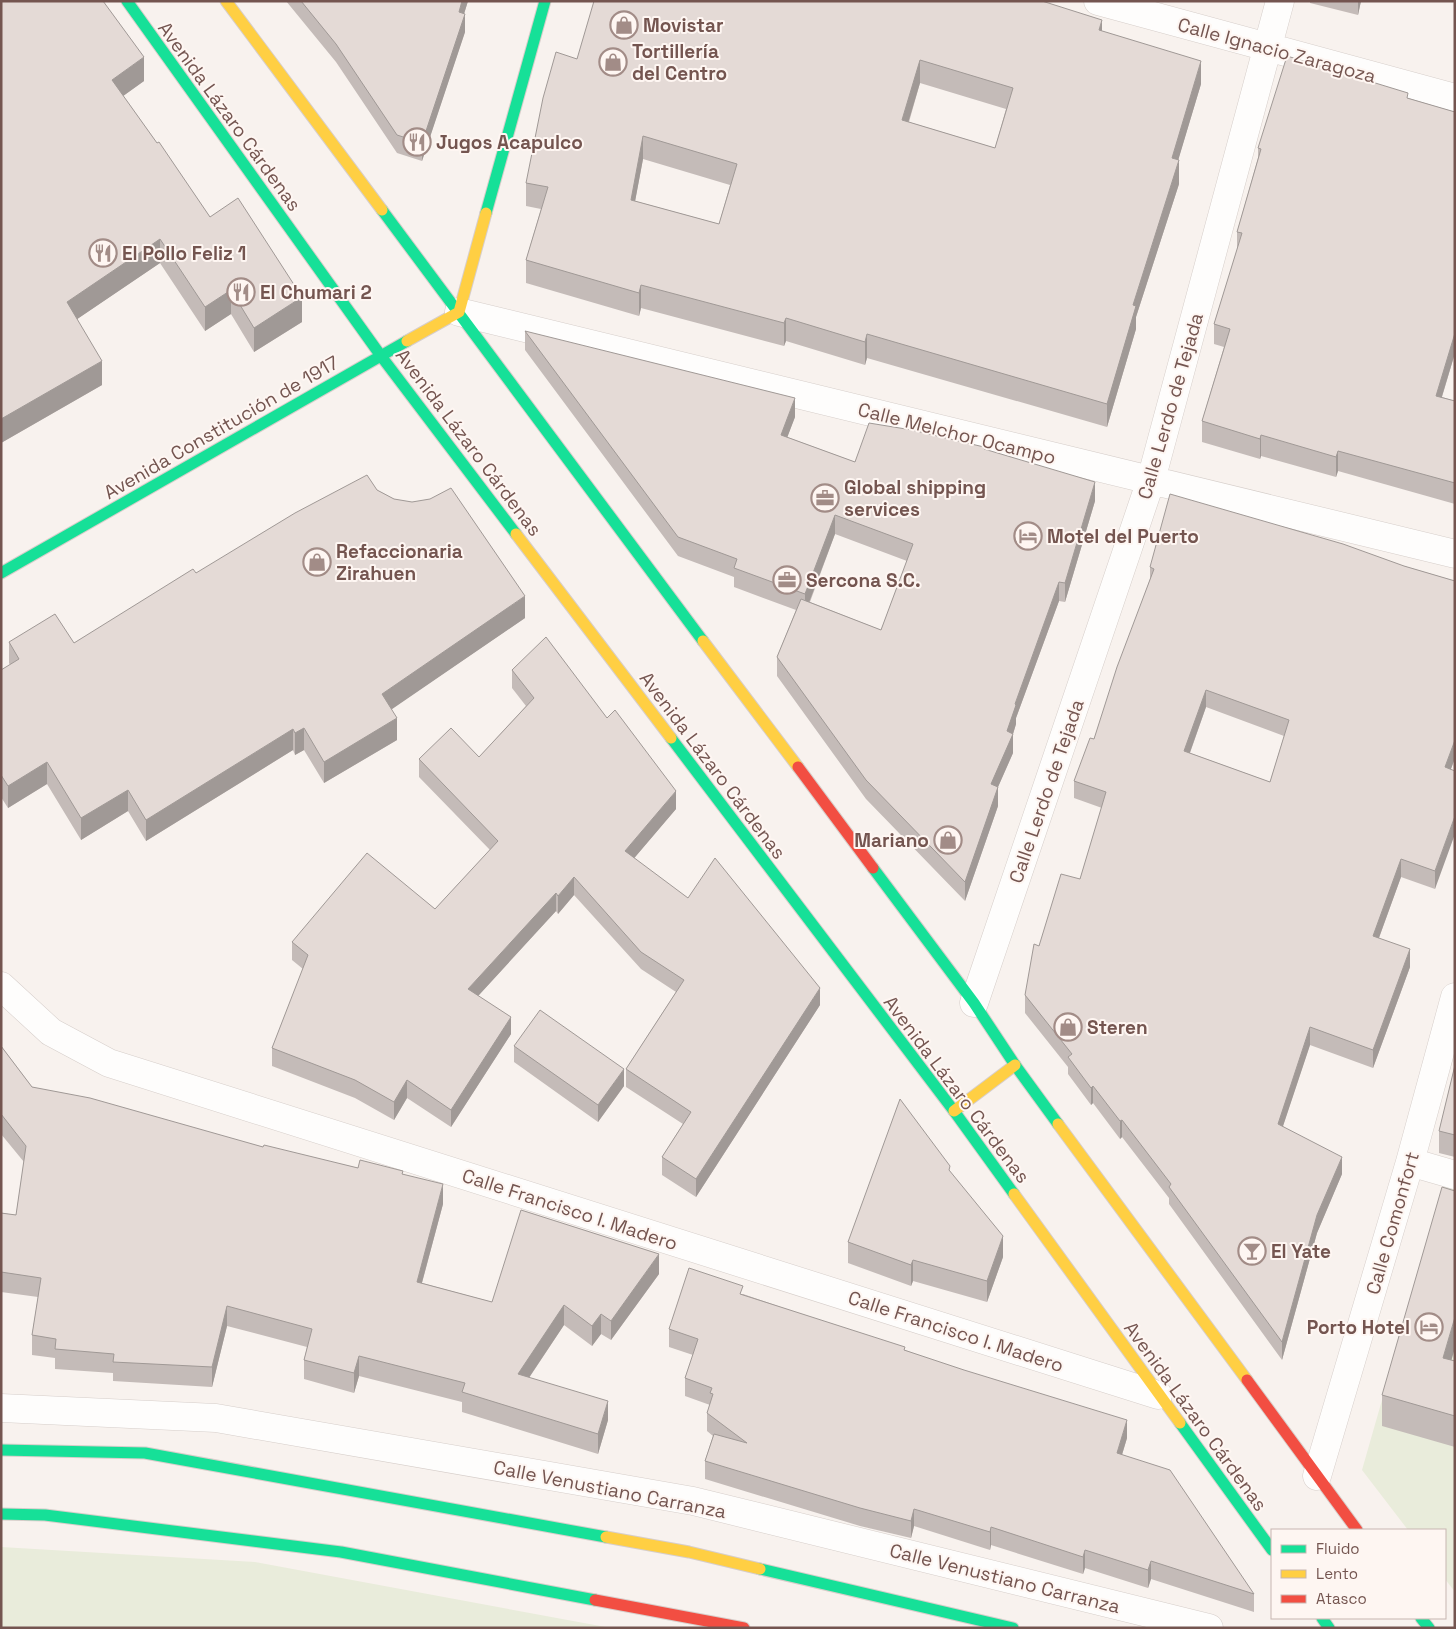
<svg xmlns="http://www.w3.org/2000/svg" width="1456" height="1629" viewBox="0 0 1456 1629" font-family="'Space Grotesk',sans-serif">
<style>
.green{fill:#e9ecdb}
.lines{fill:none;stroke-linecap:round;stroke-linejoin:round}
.street-casing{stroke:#d6ceca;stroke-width:29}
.fast-casing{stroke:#d7ceca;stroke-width:13}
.slow-casing{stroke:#d7ceca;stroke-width:13}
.jam-casing{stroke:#d7ceca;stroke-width:13}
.street{stroke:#fefdfc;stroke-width:28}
.fast{stroke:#16e098;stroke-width:11}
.slow{stroke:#ffcf43;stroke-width:11}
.jam{stroke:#f24e42;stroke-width:11}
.wall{fill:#c4bbb8;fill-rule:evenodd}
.shaded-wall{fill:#a09996}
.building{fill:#e4dad6;stroke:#a09996;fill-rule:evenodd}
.labels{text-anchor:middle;stroke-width:4;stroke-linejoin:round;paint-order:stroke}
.poi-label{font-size:19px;font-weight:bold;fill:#745550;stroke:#fef6f2;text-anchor:start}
.street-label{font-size:19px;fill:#745550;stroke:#fef6f2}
</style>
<rect width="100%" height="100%" fill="#f8f2ee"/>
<path class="green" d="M 1445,1180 L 1455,1183 L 1455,1592 L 1445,1579 L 1445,1530 L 1408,1530 L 1362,1470 Z
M 1,1547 L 255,1562 L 611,1628 L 1,1628 Z"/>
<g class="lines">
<g class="street-casing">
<path id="street" d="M 1098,1 L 1455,98
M 459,312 L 1455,554
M 1,986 L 51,1032 L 109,1063 L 1158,1395
M 974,1003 L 1151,480 L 1280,1
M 1410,1162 L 1455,1175
M 1,1408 L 216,1418 L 693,1501 L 1209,1628
M 1317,1476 L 1410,1162 L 1455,997"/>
</g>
<g class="fast-casing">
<path id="fast" d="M 127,1 L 381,356 L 516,534
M 382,210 L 703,641
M 486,213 L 545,1
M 1,573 L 407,341
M 671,738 L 954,1111 L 1014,1194
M 873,868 L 974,1003 L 1015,1065 L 1058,1124
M 1180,1423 L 1272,1550
M 1,1450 L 145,1453 L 606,1537
M 1,1514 L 45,1515 L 341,1552 L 595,1600
M 760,1569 L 1013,1628
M 1322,1618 L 1329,1628
M 1421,1618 L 1429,1628"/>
</g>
<g class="slow-casing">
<path id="slow" d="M 226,1 L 382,210
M 407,341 L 459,312 L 486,213
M 516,534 L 671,738
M 703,641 L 798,767
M 954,1111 L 1015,1065
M 1058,1124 L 1247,1380
M 1014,1194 L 1180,1423
M 606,1537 L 689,1552 L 760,1569"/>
</g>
<g class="jam-casing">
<path id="jam" d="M 798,767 L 873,868
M 1247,1380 L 1357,1530
M 595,1600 L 744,1628"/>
</g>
<use href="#street" class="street"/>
<use href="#fast" class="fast"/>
<use href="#slow" class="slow"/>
<use href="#jam" class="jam"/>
</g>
<path class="wall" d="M 1,1 L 144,81 L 123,96 L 210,217 L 302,322 L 254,352 L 231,314 L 205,331 L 160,263 L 77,319 L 102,385 L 1,443 Z
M 286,1 L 468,1 L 464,14 L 465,32 L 422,161 L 397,153 L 336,62 Z
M 1310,1 L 1361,1 L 1358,15 L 1310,3 Z
M 1102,31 L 1201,84 L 1178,160 L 1179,184 L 1136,317 L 1136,329 L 1107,427 L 867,358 L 865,365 L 786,341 L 784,346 L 641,308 L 639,316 L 526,283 L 526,260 L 541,209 L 526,206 L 526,183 L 577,59 ZM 920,83 L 1006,109 L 995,148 L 909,122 ZM 643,159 L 730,185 L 719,224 L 635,201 Z
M 1408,98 L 1455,112 L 1455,353 L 1442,397 L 1455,401 L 1455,504 L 1338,471 L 1336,477 L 1261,456 L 1260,459 L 1202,442 L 1202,421 L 1224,347 L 1214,344 L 1214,324 L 1237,250 L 1237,232 L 1258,158 L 1258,148 Z
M 525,331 L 795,417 L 787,437 L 855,462 L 984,449 L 1095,501 L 1065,602 L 1059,601 L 1016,718 L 1016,724 L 1013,734 L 1013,753 L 998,787 L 998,806 L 965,901 L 866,799 L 777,676 L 777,657 L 796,610 L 734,587 L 734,577 L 678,556 L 525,350 ZM 835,534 L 907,561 L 881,630 L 810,602 Z
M 377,490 L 394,499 L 525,618 L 391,709 L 397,740 L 324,783 L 304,750 L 295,755 L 293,750 L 146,841 L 128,811 L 81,840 L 47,784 L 8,808 L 1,797 L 1,670 L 10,665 L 9,663 L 9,642 L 74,643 L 196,573 Z
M 1404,566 L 1455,581 L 1455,758 L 1451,769 L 1435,889 L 1401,877 L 1379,938 L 1410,967 L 1373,1068 L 1310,1045 L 1283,1126 L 1342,1174 L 1317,1233 L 1282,1360 L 1169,1204 L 1169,1198 L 1122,1137 L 1120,1139 L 1093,1103 L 1091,1105 L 1068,1074 L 1068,1067 L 1025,1013 L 1025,995 L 1039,946 L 1080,879 L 1102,808 L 1074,798 L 1074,781 L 1094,739 L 1150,579 L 1150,567 ZM 1206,707 L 1284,736 L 1270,782 L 1190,753 Z
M 512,670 L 676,809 L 634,858 L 820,1005 L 696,1197 L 662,1175 L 662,1157 L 683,1124 L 626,1087 L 626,1069 L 676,992 L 641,969 L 574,895 L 558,914 L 556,911 L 478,996 L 511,1034 L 451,1127 L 407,1098 L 394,1120 L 355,1098 L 272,1066 L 272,1048 L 303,969 L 292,960 L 292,942 L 435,909 L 490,850 L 419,777 L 419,759 L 479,757 L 526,706 L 512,688 Z
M 1,1046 L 32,1087 L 263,1147 L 358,1168 L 403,1174 L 443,1204 L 422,1283 L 492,1302 L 659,1274 L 611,1340 L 601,1334 L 592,1346 L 564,1325 L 529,1378 L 608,1420 L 598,1454 L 462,1412 L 462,1402 L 359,1376 L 354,1393 L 304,1379 L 304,1360 L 307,1347 L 227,1326 L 212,1387 L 113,1381 L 113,1373 L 55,1369 L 55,1358 L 32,1355 L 32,1335 L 38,1297 L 1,1292 L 1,1213 L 16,1215 L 24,1162 L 1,1134 Z
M 514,1046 L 624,1086 L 598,1122 L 514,1062 Z
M 1455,1065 L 1455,1157 L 1439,1153 L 1439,1131 Z
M 950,1172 L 1003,1257 L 987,1302 L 913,1281 L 911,1286 L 848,1263 L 848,1242 Z
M 743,1294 L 905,1350 L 1127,1438 L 1122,1455 L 1254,1594 L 1254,1612 L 1151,1579 L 1148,1588 L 1085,1568 L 1083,1574 L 991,1545 L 990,1550 L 914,1526 L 911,1538 L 860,1526 L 705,1479 L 705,1461 L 713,1436 L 707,1431 L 707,1413 L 710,1405 L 685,1396 L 685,1378 L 693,1355 L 669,1347 L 669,1329 Z
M 1451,1360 L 1455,1361 L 1455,1447 L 1382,1426 L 1382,1395 Z"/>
<path class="shaded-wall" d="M 462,1 L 468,1 L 459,30 L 459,12 Z
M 1358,1 L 1361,1 L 1358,15 Z
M 465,14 L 465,32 L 422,161 L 422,143 Z
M 1102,20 L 1102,43 L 1099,30 Z
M 144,57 L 144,81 L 112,104 L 112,80 Z
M 920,60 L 920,83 L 902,143 L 902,120 Z
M 1201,61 L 1201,84 L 1172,181 L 1172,158 Z
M 643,136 L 643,159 L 631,223 L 631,200 Z
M 1179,160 L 1179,184 L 1136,317 L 1136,329 L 1107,427 L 1107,404 L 1133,305 Z
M 160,239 L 160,263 L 67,326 L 67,302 Z
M 641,285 L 641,308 L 639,316 L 639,293 Z
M 231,290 L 231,314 L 205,331 L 205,307 Z
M 302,297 L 302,322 L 254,352 L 254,328 Z
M 786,318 L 786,341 L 784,346 L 784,323 Z
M 1455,333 L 1455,353 L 1436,416 L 1436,396 Z
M 867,334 L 867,358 L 865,365 L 865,342 Z
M 102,361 L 102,385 L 1,443 L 1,419 Z
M 795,398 L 795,417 L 781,454 L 781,435 Z
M 1261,435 L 1261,456 L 1260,459 L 1260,439 Z
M 1338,451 L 1338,471 L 1336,477 L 1336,457 Z
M 1095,482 L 1095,501 L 1065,602 L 1065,583 Z
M 835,515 L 835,534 L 805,613 L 805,594 Z
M 1059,582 L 1059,601 L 1016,718 L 1016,724 L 1013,734 L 1013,753 L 998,787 L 998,806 L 965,901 L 965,882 L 991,784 L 1015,704 Z
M 525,596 L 525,618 L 382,716 L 382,694 Z
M 1206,690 L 1206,707 L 1184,769 L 1184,751 Z
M 397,718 L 397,740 L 324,783 L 324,762 Z
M 304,728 L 304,750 L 295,755 L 295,733 Z
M 293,729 L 293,750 L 146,841 L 146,820 Z
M 1455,740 L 1455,758 L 1445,785 L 1445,767 Z
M 47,762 L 47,784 L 8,808 L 8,786 Z
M 128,790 L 128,811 L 81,840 L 81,818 Z
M 676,791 L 676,809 L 625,869 L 625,851 Z
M 1455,816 L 1455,834 L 1435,889 L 1435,871 Z
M 1401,859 L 1401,877 L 1373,954 L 1373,936 Z
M 574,877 L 574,895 L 558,914 L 558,896 Z
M 556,893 L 556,911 L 468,1007 L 468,989 Z
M 1410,949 L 1410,967 L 1373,1068 L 1373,1050 Z
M 820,988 L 820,1005 L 696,1197 L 696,1179 Z
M 511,1017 L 511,1034 L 451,1127 L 451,1110 Z
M 1310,1027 L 1310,1045 L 1278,1141 L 1278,1124 Z
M 624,1069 L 624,1086 L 598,1122 L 598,1105 Z
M 407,1080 L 407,1098 L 394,1120 L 394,1102 Z
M 1093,1086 L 1093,1103 L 1091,1105 L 1091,1088 Z
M 1122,1120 L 1122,1137 L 1120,1139 L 1120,1121 Z
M 1342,1157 L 1342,1174 L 1317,1233 L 1282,1360 L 1282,1342 L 1317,1215 Z
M 443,1184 L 443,1204 L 417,1301 L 417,1282 Z
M 1003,1236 L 1003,1257 L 987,1302 L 987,1281 Z
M 659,1254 L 659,1274 L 611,1340 L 611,1321 Z
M 913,1260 L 913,1281 L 911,1286 L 911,1265 Z
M 564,1305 L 564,1325 L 518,1394 L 518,1374 Z
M 227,1306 L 227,1326 L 212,1387 L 212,1367 Z
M 601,1314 L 601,1334 L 592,1346 L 592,1326 Z
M 1455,1317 L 1455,1348 L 1443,1389 L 1443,1358 Z
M 359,1356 L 359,1376 L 354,1393 L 354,1373 Z
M 608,1401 L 608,1420 L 598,1454 L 598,1434 Z
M 1127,1420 L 1127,1438 L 1117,1471 L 1117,1453 Z
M 914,1509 L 914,1526 L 911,1538 L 911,1521 Z
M 991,1527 L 991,1545 L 990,1550 L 990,1532 Z
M 1085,1550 L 1085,1568 L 1083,1574 L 1083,1557 Z
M 1151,1561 L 1151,1579 L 1148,1588 L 1148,1570 Z"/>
<path class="building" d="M 1,1 L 103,1 L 144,57 L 112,80 L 157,143 L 159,142 L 210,217 L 238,198 L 302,297 L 254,328 L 231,290 L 205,307 L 160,239 L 67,302 L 102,361 L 1,419 Z
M 301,1 L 462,1 L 459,12 L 465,14 L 422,143 L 397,135 L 336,44 Z
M 594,1 L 1042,1 L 1102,20 L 1099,30 L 1201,61 L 1172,158 L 1179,160 L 1133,305 L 1136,306 L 1107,404 L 867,334 L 865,342 L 786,318 L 784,323 L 641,285 L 639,293 L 526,260 L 548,187 L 526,183 L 543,98 L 556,52 L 577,59 ZM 920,60 L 1013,88 L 995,148 L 902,120 ZM 643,136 L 737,164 L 719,224 L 631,200 Z
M 1287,56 L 1408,93 L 1407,98 L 1455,112 L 1455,333 L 1436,396 L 1455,401 L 1455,483 L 1338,451 L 1336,457 L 1261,435 L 1260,439 L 1202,421 L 1230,329 L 1214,324 L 1242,233 L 1237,232 L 1261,149 L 1258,148 Z
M 525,331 L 795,398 L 781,435 L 855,462 L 869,423 L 912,430 L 984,447 L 984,449 L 1095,482 L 1065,583 L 1059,582 L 1015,704 L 1016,705 L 1007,731 L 1013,734 L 991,784 L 998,787 L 965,882 L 866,780 L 777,657 L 801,599 L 881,630 L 913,544 L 835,515 L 805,594 L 734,568 L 737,559 L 678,537 Z
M 367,475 L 377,490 L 394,499 L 412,502 L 430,499 L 451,488 L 525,596 L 382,694 L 397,718 L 324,762 L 304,728 L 295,733 L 293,729 L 146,820 L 128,790 L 81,818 L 47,762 L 8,786 L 1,775 L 1,670 L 19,659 L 9,642 L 55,614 L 74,643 L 193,569 L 196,573 L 295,513 Z
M 1170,494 L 1343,544 L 1404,566 L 1455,581 L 1455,740 L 1445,767 L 1455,771 L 1455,816 L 1435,871 L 1401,859 L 1373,936 L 1410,949 L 1373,1050 L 1310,1027 L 1278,1124 L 1342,1157 L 1317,1215 L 1282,1342 L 1169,1187 L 1171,1184 L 1122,1120 L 1120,1121 L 1093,1086 L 1091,1088 L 1068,1057 L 1072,1054 L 1025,995 L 1034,944 L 1039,946 L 1061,874 L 1080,879 L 1106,792 L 1074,781 L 1090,738 L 1094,739 L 1117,667 L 1154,569 L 1150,567 ZM 1206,690 L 1289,720 L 1270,782 L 1184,751 Z
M 546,637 L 607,718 L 615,710 L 676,791 L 625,851 L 688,898 L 715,858 L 820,988 L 696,1179 L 662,1157 L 691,1112 L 626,1069 L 684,980 L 641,952 L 574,877 L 558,896 L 556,893 L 468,989 L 511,1017 L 451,1110 L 407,1080 L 394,1102 L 355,1080 L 272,1048 L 308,955 L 292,942 L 367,853 L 435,909 L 498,841 L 419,759 L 451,728 L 479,757 L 534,698 L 512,670 Z
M 540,1010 L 624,1069 L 598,1105 L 514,1046 Z
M 1,1046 L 32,1087 L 90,1098 L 263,1147 L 264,1145 L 358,1168 L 360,1160 L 403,1171 L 402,1174 L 443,1184 L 417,1282 L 492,1302 L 521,1210 L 659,1254 L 611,1321 L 601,1314 L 592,1326 L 564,1305 L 518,1374 L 608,1401 L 598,1434 L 462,1392 L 465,1383 L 359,1356 L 354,1373 L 304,1360 L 312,1329 L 227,1306 L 212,1367 L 113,1362 L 114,1354 L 55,1349 L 56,1339 L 32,1335 L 41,1278 L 1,1272 L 1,1213 L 16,1215 L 26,1146 L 1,1114 Z
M 1455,1065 L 1455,1135 L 1439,1131 Z
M 900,1099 L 950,1166 L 949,1170 L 1003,1236 L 987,1281 L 913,1260 L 911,1265 L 848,1242 Z
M 1442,1187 L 1455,1191 L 1455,1317 L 1443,1358 L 1455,1361 L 1455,1416 L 1382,1395 Z
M 689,1268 L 743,1286 L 740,1294 L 905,1347 L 904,1350 L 964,1370 L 1127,1420 L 1117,1453 L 1170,1470 L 1254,1594 L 1151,1561 L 1148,1570 L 1085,1550 L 1083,1557 L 991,1527 L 990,1532 L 914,1509 L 911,1521 L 860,1508 L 705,1461 L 714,1434 L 747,1443 L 707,1413 L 713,1394 L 710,1393 L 712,1388 L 685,1378 L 698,1339 L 669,1329 Z"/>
<defs>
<g id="shop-ring" transform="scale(1.4375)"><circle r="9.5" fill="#fef6f2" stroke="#a28c87" stroke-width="1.5"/><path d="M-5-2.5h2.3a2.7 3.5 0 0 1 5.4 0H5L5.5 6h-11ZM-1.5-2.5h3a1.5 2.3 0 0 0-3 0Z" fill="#a28c87"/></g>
<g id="restaurant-ring" transform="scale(1.4375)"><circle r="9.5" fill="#fef6f2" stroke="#a28c87" stroke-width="1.5"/><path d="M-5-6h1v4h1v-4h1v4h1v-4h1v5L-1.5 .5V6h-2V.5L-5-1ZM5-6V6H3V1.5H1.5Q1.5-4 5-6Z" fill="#a28c87"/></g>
<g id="office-ring" transform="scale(1.4375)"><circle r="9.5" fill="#fef6f2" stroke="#a28c87" stroke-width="1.5"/><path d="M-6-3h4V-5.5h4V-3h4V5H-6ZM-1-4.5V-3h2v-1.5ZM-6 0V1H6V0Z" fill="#a28c87"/></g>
<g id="hotel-ring" transform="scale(1.4375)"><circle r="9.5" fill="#fef6f2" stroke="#a28c87" stroke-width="1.5"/><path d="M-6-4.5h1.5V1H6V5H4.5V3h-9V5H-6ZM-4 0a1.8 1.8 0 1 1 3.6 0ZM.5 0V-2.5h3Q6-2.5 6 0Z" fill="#a28c87"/></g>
<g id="bar-ring" transform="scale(1.4375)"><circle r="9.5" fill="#fef6f2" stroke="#a28c87" stroke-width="1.5"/><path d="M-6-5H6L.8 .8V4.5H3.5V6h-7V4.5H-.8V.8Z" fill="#a28c87"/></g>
</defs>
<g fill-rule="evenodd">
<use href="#shop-ring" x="624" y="25"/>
<use href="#shop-ring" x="613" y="62"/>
<use href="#restaurant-ring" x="417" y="142"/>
<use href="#restaurant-ring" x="103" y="253"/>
<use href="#restaurant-ring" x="241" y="292"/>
<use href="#office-ring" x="825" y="498"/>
<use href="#hotel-ring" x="1028" y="536"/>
<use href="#shop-ring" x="317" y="562"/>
<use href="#office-ring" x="787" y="580"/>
<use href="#shop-ring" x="948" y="840"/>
<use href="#shop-ring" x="1068" y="1027"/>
<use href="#bar-ring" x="1252" y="1251"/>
<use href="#hotel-ring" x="1429" y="1327"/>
</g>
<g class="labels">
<g class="poi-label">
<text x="643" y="32">Movistar</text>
<text x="632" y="58">Tortillería<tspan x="632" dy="22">del Centro</tspan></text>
<text x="436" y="149">Jugos Acapulco</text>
<text x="122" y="260">El Pollo Feliz 1</text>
<text x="260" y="299">El Chumari 2</text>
<text x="844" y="494">Global shipping<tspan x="844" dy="22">services</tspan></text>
<text x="1047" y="543">Motel del Puerto</text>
<text x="336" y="558">Refaccionaria<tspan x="336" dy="22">Zirahuen</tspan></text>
<text x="806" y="587">Sercona S.C.</text>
<text x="929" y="847" text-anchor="end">Mariano</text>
<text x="1087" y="1034">Steren</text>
<text x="1271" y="1258">El Yate</text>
<text x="1410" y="1334" text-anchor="end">Porto Hotel</text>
</g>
<g class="street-label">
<text transform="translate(1277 50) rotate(15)" y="7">Calle Ignacio Zaragoza</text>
<text transform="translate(230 116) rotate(54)" y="7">Avenida Lázaro Cárdenas</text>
<text transform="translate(1170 406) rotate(-74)" y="7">Calle Lerdo de Tejada</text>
<text transform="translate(221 427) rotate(-30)" y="7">Avenida Constitución de 1917</text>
<text transform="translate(957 433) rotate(14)" y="7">Calle Melchor Ocampo</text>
<text transform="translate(469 442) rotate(53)" y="7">Avenida Lázaro Cárdenas</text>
<text transform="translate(713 765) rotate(53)" y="7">Avenida Lázaro Cárdenas</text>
<text transform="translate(1046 791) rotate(-71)" y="7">Calle Lerdo de Tejada</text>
<text transform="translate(957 1089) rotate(53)" y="7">Avenida Lázaro Cárdenas</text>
<text transform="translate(570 1209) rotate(18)" y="7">Calle Francisco I. Madero</text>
<text transform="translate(1392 1223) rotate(-74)" y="7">Calle Comonfort</text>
<text transform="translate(956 1331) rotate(18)" y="7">Calle Francisco I. Madero</text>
<text transform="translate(1196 1416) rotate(54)" y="7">Avenida Lázaro Cárdenas</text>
<text transform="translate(610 1489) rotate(11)" y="7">Calle Venustiano Carranza</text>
<text transform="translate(1005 1578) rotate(14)" y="7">Calle Venustiano Carranza</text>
</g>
</g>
<rect width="1456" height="1629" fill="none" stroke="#745550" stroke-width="5"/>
<rect x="1271" y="1529" width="175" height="90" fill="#fef6f2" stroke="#c7b6b1"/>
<rect x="1281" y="1545" width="25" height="8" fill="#16e098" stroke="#c7b6b1"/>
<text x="1316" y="1554" font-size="15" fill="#745550">Fluido</text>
<rect x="1281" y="1570" width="25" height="8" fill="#ffcf43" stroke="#c7b6b1"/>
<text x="1316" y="1579" font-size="15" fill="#745550">Lento</text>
<rect x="1281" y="1595" width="25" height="8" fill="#f24e42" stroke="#c7b6b1"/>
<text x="1316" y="1604" font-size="15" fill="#745550">Atasco</text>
</svg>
